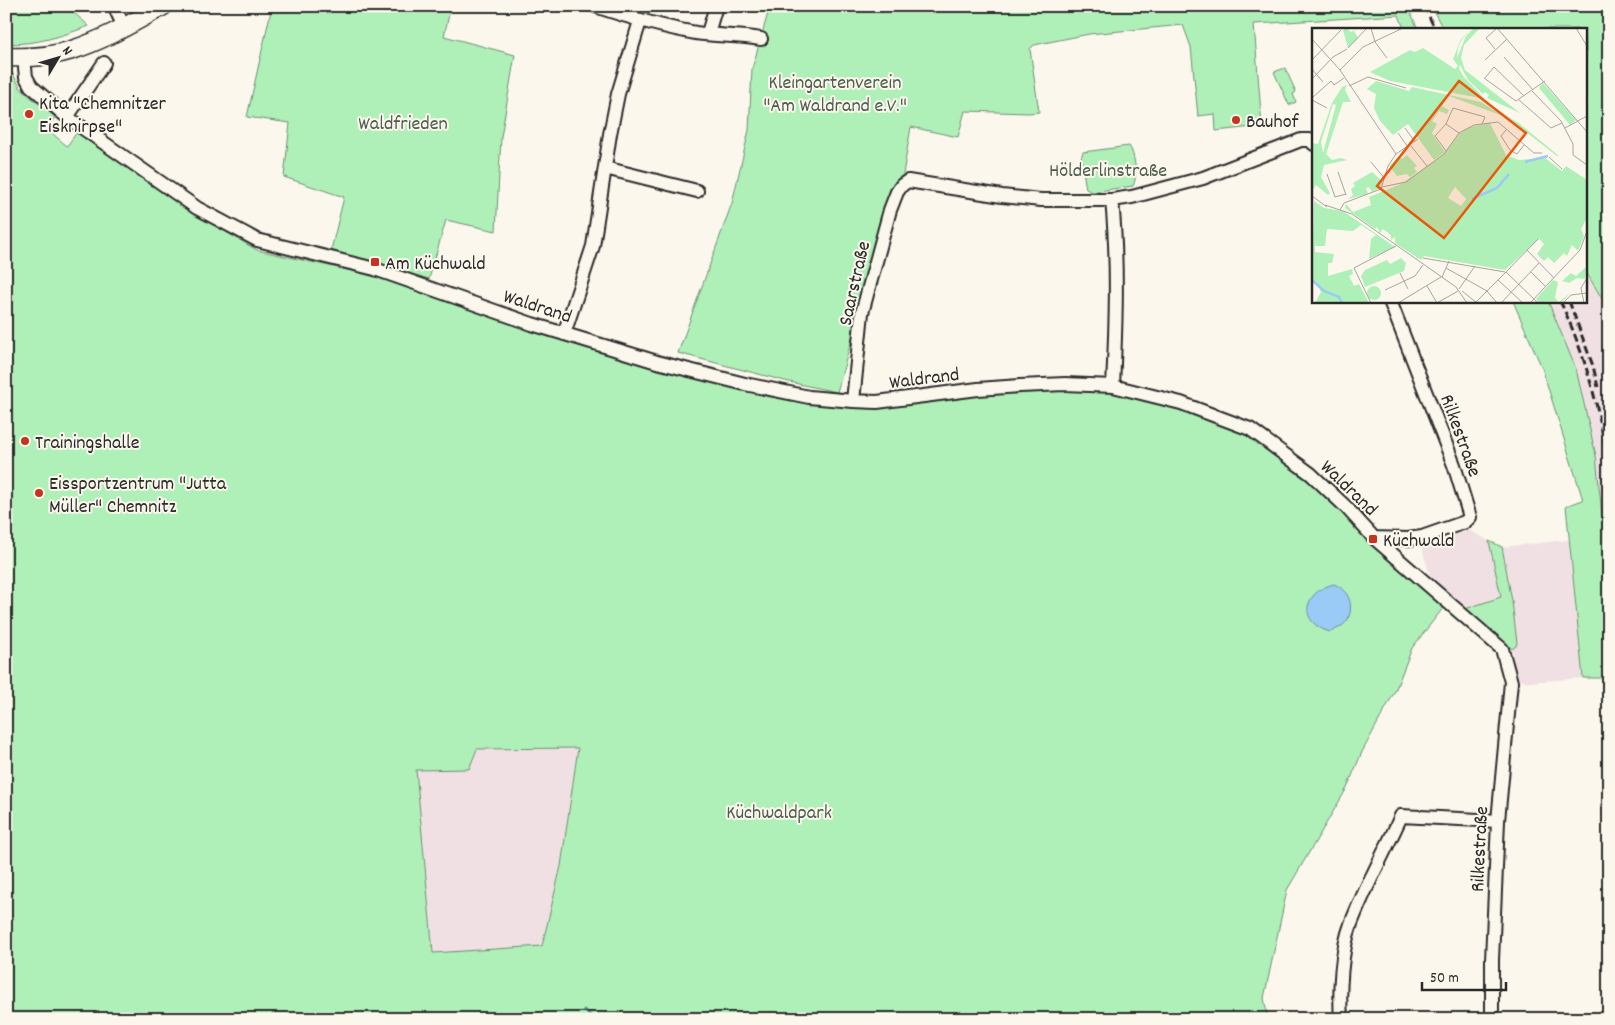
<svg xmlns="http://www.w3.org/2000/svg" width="1615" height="1025" viewBox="0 0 1615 1025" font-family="Dekko,sans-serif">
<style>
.built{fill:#f0e0e3}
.green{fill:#aff0b8;stroke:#6d8e72;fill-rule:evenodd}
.water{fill:#9acaf6;stroke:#6e8aa5}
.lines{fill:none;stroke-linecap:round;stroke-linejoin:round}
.stream{stroke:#6e8aa5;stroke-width:3}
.street-casing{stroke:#2b2b2b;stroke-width:16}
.secondary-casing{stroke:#2b2b2b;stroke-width:21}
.street{stroke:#fbf7ec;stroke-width:12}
.secondary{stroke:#fbf7ec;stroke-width:18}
.rail{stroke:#2b2b2b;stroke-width:3;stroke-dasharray:8 4;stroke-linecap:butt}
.poi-dot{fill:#c8321e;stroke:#fbf7ec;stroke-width:2}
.labels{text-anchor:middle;stroke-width:4;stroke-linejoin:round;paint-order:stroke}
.park-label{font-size:20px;fill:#4c5c4e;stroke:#fbf7ec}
.poi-label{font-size:20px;fill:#2b2b2b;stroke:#fbf7ec;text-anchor:start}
.street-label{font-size:20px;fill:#2b2b2b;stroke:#fbf7ec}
.inset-river{fill:none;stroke:#9acaf6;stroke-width:2.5}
.inset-road{fill:none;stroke:#a8a59f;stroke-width:1}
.view{fill:#e8590c;fill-opacity:0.15;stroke:#e8590c;stroke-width:2.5}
.inset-edge{fill:none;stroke:#2b2b2b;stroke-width:2.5}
</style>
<rect width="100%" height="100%" fill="#fbf7ec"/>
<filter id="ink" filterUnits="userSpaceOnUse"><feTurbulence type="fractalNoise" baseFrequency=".02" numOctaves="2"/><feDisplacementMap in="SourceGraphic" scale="10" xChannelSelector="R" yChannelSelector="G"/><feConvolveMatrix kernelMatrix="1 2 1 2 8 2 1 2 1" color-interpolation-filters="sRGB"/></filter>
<g filter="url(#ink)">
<path class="built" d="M 1586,272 L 1609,310 L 1609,646 L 1605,545 L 1600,501 L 1553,313 L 1548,301 L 1586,301 Z
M 1469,530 L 1489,541 L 1501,597 L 1462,610 L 1432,582 L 1421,545 Z
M 1569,540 L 1583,678 L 1531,682 L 1521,680 L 1516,677 L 1512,649 L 1516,646 L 1517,643 L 1512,601 L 1502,547 Z
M 578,747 L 561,866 L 542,946 L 433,954 L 416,770 L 469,769 L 477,749 Z"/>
<path class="green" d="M 6,6 L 66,6 L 89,26 C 59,37 38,44 6,44 Z
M 272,6 L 451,6 L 444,36 L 515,55 L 501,137 L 496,231 L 446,220 L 429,279 L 331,250 L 344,197 L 284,177 L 290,123 L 247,117 Z
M 770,6 L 1408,6 L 1418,29 L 1404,29 L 1399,15 L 1254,24 L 1262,126 L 1216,131 L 1215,114 L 1198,116 L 1191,47 L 1183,25 L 1089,34 L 1034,45 L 1030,49 L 1039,112 L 1029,113 L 965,111 L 958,137 L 911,127 L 903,174 L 878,244 L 837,392 L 789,382 L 678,353 L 732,203 L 749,130 L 752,69 Z
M 1431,6 L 1609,6 L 1609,310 L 1586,272 L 1586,29 L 1443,29 Z
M 1285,68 L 1296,92 L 1293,94 L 1296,102 L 1289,105 L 1274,72 Z
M 6,73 L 13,74 L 21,89 L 55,117 L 47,129 L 67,146 L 77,132 L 193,213 L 257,250 L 365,274 L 565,336 L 806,403 L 977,391 L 1110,388 L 1177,406 L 1250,434 L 1310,477 L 1447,603 L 1412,648 L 1395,691 L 1362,752 L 1347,788 L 1287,890 L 1264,998 L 1268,1019 L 6,1019 ZM 578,748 L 561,866 L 542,946 L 433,953 L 416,770 L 469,769 L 477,749 Z
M 1129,146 C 1135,153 1138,178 1133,186 L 1092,192 L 1086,189 L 1081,158 L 1083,152 Z
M 1513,301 L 1548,301 L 1576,369 L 1596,456 L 1605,545 L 1609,678 L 1583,678 L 1566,506 L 1583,500 L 1542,368 Z
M 1489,541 L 1502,547 L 1512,601 L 1517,643 L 1516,646 L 1512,649 L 1490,629 L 1484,627 L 1462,610 L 1501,597 Z"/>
<path class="water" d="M 1334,584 C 1349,590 1355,606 1347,621 C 1343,626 1336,630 1330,632 C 1296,622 1304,591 1334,584 Z"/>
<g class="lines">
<path class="stream" d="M 584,1010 L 594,1019"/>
<g class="street-casing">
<path id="street" d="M 118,6 L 117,12 L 124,27
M 595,6 C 628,17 661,27 696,33 C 717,36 739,35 761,39
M 708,33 L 716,6
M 24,58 L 26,77 L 31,86 L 67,117 L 197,208 L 257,240 L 375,269 L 532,324 L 657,362 L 745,384 L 809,397 L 853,401 L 877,402 L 978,389 L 1020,386 L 1065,384 L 1113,386 L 1181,403 L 1250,429 L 1311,474 L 1346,507 L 1374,538 L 1502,649 L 1511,682 L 1498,821 L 1492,960 L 1492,1019
M 67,117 L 104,63
M 605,168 L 697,191
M 1112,200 C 1118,262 1116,323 1113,386
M 564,334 L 593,246 L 610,134 L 618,94 L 640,21
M 853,401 L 862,313 L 890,210 L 897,192 L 902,185 L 908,181 L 1002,196 L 1041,200 L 1112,200 L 1132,197 L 1203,178 L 1301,140 L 1310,140 L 1314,144
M 1374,538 L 1408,539 L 1422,537 L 1465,522 L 1470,517 L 1454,465 L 1390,301
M 1341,1019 C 1339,990 1341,951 1351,924 C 1365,887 1385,852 1401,816 L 1498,821"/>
</g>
<g class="secondary-casing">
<path id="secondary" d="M 6,57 C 28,58 51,57 72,50 C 104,40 134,22 163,6"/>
</g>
<use href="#street" class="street"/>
<use href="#secondary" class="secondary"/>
<path class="rail" d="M 1424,6 L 1435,29
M 1560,301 C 1586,355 1602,416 1609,476
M 1569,301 L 1593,366 L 1598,387"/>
</g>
</g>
<g class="poi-dot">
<circle cx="29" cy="114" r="5"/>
<circle cx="1236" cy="120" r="5"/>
<rect x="370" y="257" width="10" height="10" rx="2.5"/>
<circle cx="25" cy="441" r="5"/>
<circle cx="39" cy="493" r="5"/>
<rect x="1368" y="534" width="10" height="10" rx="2.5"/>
</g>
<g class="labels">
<g class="park-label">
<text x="835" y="88">Kleingartenverein<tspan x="835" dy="23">"Am Waldrand e.V."</tspan></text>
<text x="403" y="129">Waldfrieden</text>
<text x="1108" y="176">Hölderlinstraße</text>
<text x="779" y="818">Küchwaldpark</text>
</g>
<g class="poi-label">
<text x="39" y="109">Kita "Chemnitzer<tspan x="39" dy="23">Eisknirpse"</tspan></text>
<text x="1246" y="127">Bauhof</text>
<text x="385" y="269">Am Küchwald</text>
<text x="35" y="448">Trainingshalle</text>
<text x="49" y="489">Eissportzentrum "Jutta<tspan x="49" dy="23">Müller" Chemnitz</tspan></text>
<text x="1383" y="546">Küchwald</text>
</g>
<g class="street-label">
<text transform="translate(853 283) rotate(-77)" y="7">Saarstraße</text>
<text transform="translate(538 305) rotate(18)" y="7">Waldrand</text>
<text transform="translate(924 377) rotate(-7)" y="7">Waldrand</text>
<text transform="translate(1462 435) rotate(70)" y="7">Rilkestraße</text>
<text transform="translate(1350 487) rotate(44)" y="7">Waldrand</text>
<text transform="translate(1478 849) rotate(-87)" y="7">Rilkestraße</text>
</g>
</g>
<g transform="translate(1312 28)">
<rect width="275" height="275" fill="#fbf7ec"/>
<path d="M 34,0 L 39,4 L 47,0 L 42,3 L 46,10 L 36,20 L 31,2 ZM 160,0 L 150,11 L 146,20 L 145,30 L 154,8 L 162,0 L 168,0 L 152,17 L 149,30 L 153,42 L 208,85 L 175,70 L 177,67 L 173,64 L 171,66 L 156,52 L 148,37 L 147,41 L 152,49 L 173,71 L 78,53 L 58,44 L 98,22 L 103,24 L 111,20 L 143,41 L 146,38 L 141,31 L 149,11 ZM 64,53 L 97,63 L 100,59 L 169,74 L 191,88 L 137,68 L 130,78 L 137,82 L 135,86 L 127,83 L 120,93 L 125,96 L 120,105 L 133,124 L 122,132 L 96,96 L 81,107 L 68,93 L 62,80 L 64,66 L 55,61 ZM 231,55 L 264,92 L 258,97 L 227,60 ZM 35,57 L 33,62 L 39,74 L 31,74 L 14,126 L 20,132 L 29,130 L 35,132 L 12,137 L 9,149 L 18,165 L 16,167 L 4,157 L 0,163 L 0,115 L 6,116 L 20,75 L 30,59 ZM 21,76 L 24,77 L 11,125 L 9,114 ZM 184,81 L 208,96 L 247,128 L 245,128 ZM 178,95 L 194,127 L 207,132 L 233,130 L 250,143 L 254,138 L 275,152 L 275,190 L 269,201 L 272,208 L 266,223 L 260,217 L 255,228 L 252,225 L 242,235 L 236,229 L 232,233 L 225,226 L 232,216 L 227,211 L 193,242 L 112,228 L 109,232 L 83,215 L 83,209 L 79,212 L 79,207 L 71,201 L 68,205 L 65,199 L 63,201 L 33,180 L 34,176 L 41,184 L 59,177 L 57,169 L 89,156 L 132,126 L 147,106 L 157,99 ZM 143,159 L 154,171 L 149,178 L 136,170 ZM 95,127 L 105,138 L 102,140 L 105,144 L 98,149 L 95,146 L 85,148 L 77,138 L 87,128 L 90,131 ZM 60,144 L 71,154 L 68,160 L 60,164 L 57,159 L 54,160 L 56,166 L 36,171 L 41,167 L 39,161 L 43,158 L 41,155 ZM 2,173 L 12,180 L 31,183 L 83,219 L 57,231 L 59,211 L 64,207 L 49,197 L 41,203 L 15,201 L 13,218 L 3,218 L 3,224 L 22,226 L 20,235 L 16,235 L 16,248 L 40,241 L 41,246 L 37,248 L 42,258 L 47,256 L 57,275 L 3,275 L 9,264 L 4,254 L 0,255 ZM 275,228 L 273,251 L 265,250 L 257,255 L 250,253 L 259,245 L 264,248 L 274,239 ZM 89,230 L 94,235 L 92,243 L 53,259 L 49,248 L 53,242 L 75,232 L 78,236 ZM 241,252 L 246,254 L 243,270 L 247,274 L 258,265 L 249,275 L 227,275 L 224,271 ZM55 265a7 7 0 1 1 14 0a7 7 0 1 1-14 0Z" fill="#aff0b8" fill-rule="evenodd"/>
<path class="inset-river" d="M 213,134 L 236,128M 160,171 L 185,160 L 197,146M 0,252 L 12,263 L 27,269 L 30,275"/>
<path class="inset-road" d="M 59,0 L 63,14 L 75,30M 185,0 L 275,104M 264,0 L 275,18M 0,11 L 28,42 L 84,126 L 76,138 L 69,161 L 32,175 L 28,182M 36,20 L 55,0M 183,21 L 174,10 L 185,0M 192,29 L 221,62M 0,32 L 29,2M 173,32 L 195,11M 0,41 L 11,54M 28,42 L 51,19 L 91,0M 172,50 L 204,73 L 233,53M 173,50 L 182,39 L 212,68M 0,51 L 21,29 L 35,21M 37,58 L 56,49 L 94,60M 220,63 L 249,93 L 261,116 L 261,127 L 275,137M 0,70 L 19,53 L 22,57 L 32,50M 0,72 L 15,80M 207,72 L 239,100 L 250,95M 134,96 L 147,105M 93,100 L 103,114M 253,100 L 275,88M 194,102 L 189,108 L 198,122 L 205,126 L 212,117M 86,105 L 96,119M 99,118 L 115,138M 134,123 L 123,108 L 134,96 L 141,80 L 173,89 L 170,96M 84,126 L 106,111M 237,129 L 250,141M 59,134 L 73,151M 26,144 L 34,167M 15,146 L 23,169 L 34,166M 70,159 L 94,154 L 132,126 L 147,105 L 162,97 L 186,94 L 222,125 L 230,125M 0,168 L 15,179M 13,177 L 40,186 L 144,259 L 155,275M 215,222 L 242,250M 111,230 L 193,244M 134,240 L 175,263 L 185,275M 194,244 L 226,211M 219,244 L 234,259M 88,245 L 96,261M 130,249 L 137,233M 186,252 L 211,275M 115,258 L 125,275 L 146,263M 147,261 L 163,238M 73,262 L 103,248 L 111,237M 150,263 L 165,275M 59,275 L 42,240 L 84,218M 86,275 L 129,249M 163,275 L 194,244 L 226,275M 189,275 L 227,235M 218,275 L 268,222 L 275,203M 251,275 L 259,267 L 275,265M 272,275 L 269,260 L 275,250"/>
<path class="view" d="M 147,53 L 214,105 L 132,210 L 65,158 Z"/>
<rect width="275" height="275" class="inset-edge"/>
</g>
<rect width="1615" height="1025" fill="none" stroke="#fbf7ec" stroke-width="25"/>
<rect x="12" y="12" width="1590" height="1000" fill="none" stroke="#2b2b2b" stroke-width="2" filter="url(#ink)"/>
<g transform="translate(58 58) rotate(52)" stroke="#fbf7ec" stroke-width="4" paint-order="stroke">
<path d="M0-4L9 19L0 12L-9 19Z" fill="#2b2b2b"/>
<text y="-8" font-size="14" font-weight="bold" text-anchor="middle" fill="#2b2b2b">N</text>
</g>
<path d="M1422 982v8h84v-8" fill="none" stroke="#2b2b2b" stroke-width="2.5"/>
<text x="1430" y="982" font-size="15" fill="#2b2b2b" stroke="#fbf7ec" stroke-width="4" paint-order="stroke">50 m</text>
</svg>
